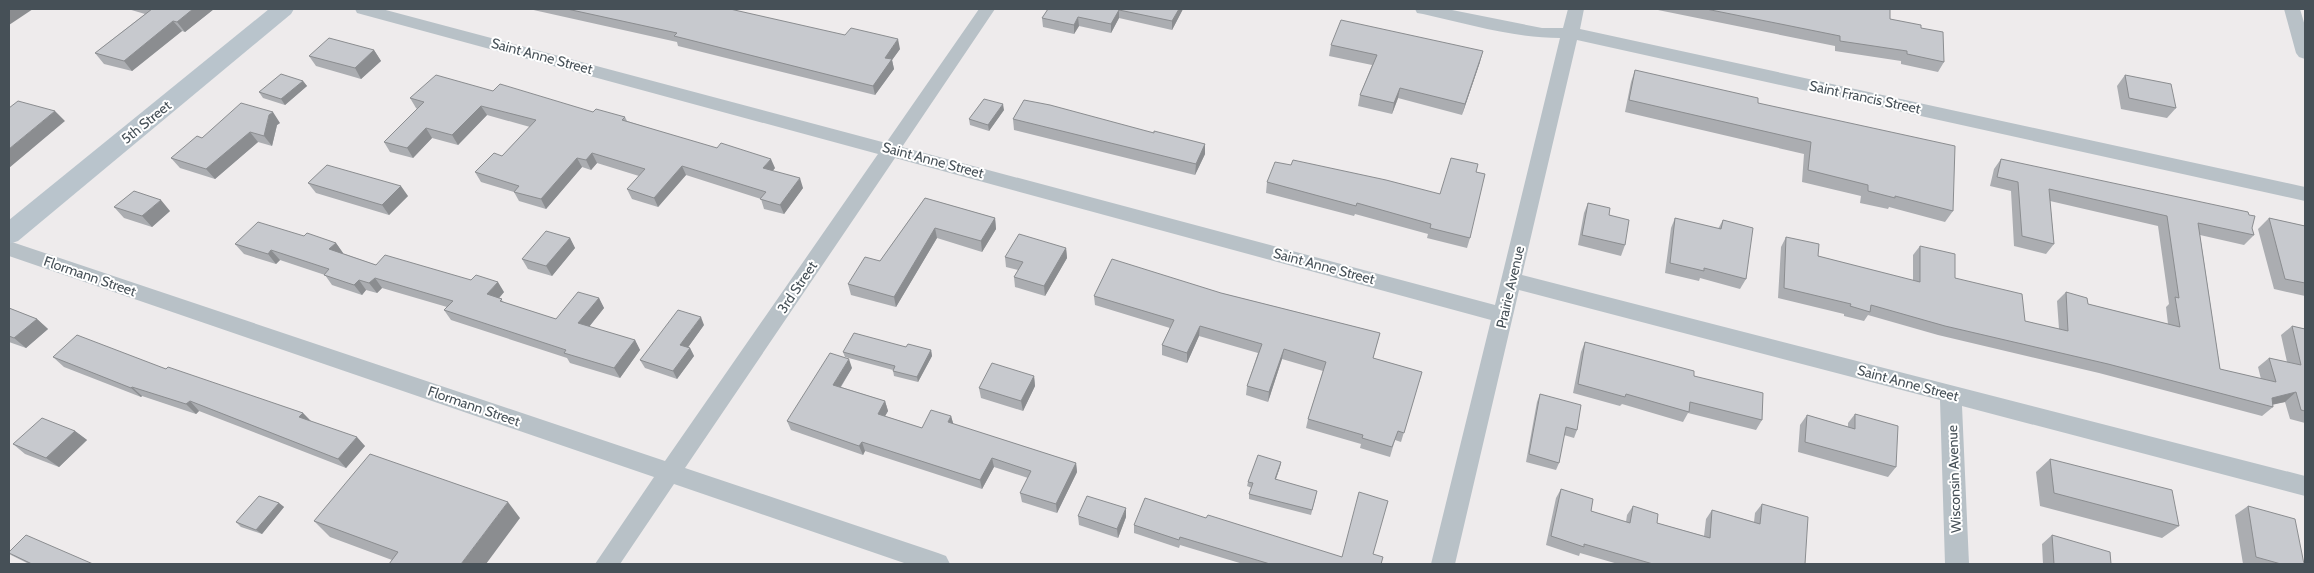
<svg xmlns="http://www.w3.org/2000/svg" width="2314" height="573" viewBox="0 0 2314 573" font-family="Cabin,sans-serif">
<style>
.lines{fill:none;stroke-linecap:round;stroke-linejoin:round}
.street{fill:#b8c1c7;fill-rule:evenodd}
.secondary{fill:#b9c4cc;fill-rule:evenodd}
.wall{fill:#abadb1}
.shaded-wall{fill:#8b8d90}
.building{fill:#c7c9ce;stroke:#8b8d90}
.labels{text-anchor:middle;stroke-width:4;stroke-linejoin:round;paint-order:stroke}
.street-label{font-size:14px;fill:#465057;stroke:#fff}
</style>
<rect width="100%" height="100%" fill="#eeebec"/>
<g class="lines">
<path class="street" d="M 355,9 L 382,9 L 886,143 L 979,9 L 995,9 L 902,147 L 1495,305 L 1560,38 C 1514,38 1468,24 1423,14 L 1417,13 L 1415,9 L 1447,9 L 1542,28 L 1563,28 L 1568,9 L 1584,9 L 1580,29 L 2305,187 L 2305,201 L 1577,40 L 1522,275 L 2305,476 L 2305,496 L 1962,406 L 1969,564 L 1945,564 L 1940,400 L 1519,290 L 1455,564 L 1431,564 L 1491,320 L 895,158 L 685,468 L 938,553 L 946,556 L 950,564 L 907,564 L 674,484 L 620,564 L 595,564 L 654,477 L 9,256 L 9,241 L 665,461 L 878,154 L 357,13 Z
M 2284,9 L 2300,9 L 2305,26 L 2305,59 L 2299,57 L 2296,53 Z"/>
<path class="secondary" d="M 269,9 L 294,9 L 291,14 L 18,241 L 9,244 L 9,220 Z"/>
</g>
<path class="wall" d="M 128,9 L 214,9 L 185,32 L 182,31 L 132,71 L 104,64 L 95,53 L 145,14 Z
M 529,9 L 730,9 L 900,49 L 892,60 L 894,69 L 875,95 L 678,46 L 677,42 Z
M 1048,9 L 1183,9 L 1172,30 L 1119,18 L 1111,33 L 1079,26 L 1074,34 L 1043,27 L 1042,18 Z
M 1653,9 L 1890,9 L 1890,19 L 1921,28 L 1944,62 L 1938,72 L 1901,64 L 1901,61 L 1835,51 L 1835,46 Z
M 1331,45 L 1480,62 L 1462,115 L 1398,98 L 1392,114 L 1358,106 L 1360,95 L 1372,65 L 1329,56 Z
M 374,50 L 381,61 L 361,79 L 316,66 L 309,56 Z
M 1635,70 L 1758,103 L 1953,211 L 1945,222 L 1889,207 L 1888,209 L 1860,203 L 1861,196 L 1802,182 L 1804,154 L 1625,112 L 1631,82 Z
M 2125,75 L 2176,108 L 2167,118 L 2121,109 L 2117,86 Z
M 303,81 L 307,86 L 285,105 L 263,98 L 259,92 Z
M 493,91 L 593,112 L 625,117 L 627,121 L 775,168 L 772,171 L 803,188 L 784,214 L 764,209 L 761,199 L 686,175 L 658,207 L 632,199 L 627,189 L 639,176 L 597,163 L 591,170 L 582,167 L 546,209 L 519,201 L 514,192 L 481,182 L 475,172 L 502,156 L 530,127 L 487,115 L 458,145 L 432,138 L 413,158 L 390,152 L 384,142 L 417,109 L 416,108 L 410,98 Z
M 1004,110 L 989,131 L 970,125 L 969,119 Z
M 1013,119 L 1154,133 L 1205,144 L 1205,154 L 1195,175 L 1014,130 Z
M 280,123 L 277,125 L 272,146 L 258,142 L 215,179 L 180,168 L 171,158 L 202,138 Z
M 2001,159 L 2252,228 L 2254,235 L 2244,245 L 2200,235 L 2220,369 L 2261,379 L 2258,367 L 2269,358 L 2287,362 L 2281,335 L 2292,326 L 2305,329 L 2305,423 L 2290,419 L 2285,402 L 2273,404 L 2273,407 L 2262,416 L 2099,373 L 1938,335 L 1868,315 L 1864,321 L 1844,316 L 1844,314 L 1778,298 L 1781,247 L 1786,237 L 1818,256 L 1913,281 L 1913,255 L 1920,246 L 1955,278 L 2025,321 L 2059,329 L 2057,301 L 2066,292 L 2088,304 L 2168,324 L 2166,307 L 2169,304 L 2158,226 L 2050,201 L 2054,244 L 2046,254 L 2014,246 L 2011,191 L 1990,186 L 1994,169 Z
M 1291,165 L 1440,194 L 1476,172 L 1470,238 L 1467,248 L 1427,238 L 1428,234 L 1355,214 L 1354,216 L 1266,193 L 1267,182 Z
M 308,183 L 408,196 L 389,215 L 316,193 Z
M 925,198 L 995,218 L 996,229 L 982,252 L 937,238 L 896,307 L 851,295 L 848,284 L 880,261 Z
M 1588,203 L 1609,215 L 1625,245 L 1621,256 L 1578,245 L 1584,213 Z
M 114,207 L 170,211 L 152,227 L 124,218 Z
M 1675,218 L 1718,229 L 1723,220 L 1746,279 L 1740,289 L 1700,278 L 1699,281 L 1665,273 L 1671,228 Z
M 2269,218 L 2305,226 L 2305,296 L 2274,289 L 2258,229 Z
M 304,236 L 336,243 L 343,253 L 342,253 L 376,265 L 504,292 L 499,298 L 505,303 L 556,319 L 599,298 L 604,308 L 589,327 L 635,340 L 640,350 L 620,378 L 570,363 L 567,358 L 451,320 L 444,310 L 447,307 L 382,288 L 377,293 L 366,290 L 362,295 L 332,285 L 325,275 L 280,260 L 276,264 L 244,254 L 235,244 Z
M 570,238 L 575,248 L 552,276 L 528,269 L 522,259 Z
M 1066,248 L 1067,258 L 1045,296 L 1015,287 L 1014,277 L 1018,270 L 1006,267 L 1005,257 Z
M 1221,293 L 1380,333 L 1373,358 L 1422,372 L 1401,442 L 1395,440 L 1390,457 L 1360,448 L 1361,444 L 1306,428 L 1308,419 L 1323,371 L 1282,359 L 1268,402 L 1246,395 L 1247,386 L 1258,353 L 1199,336 L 1187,363 L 1162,355 L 1162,345 L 1170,328 L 1095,305 L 1094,296 Z
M 9,308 L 37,319 L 48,329 L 26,348 L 9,342 Z
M 704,325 L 688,347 L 690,348 L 694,356 L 677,379 L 645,368 L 640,360 Z
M 1585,342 L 1694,376 L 1762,420 L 1756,430 L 1688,413 L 1683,422 L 1622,404 L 1620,406 L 1573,393 L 1581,352 Z
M 906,347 L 931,350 L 932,356 L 918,382 L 894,376 L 893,370 L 845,357 L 843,352 Z
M 53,357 L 166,369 L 303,413 L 310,421 L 365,446 L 346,468 L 199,411 L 196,414 L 142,396 L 141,397 L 64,367 Z
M 852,368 L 841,387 L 885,401 L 888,411 L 885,416 L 922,428 L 951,416 L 953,424 L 1076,463 L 1077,472 L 1057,513 L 1022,502 L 1020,493 L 1028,478 L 994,467 L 982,489 L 865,451 L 863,455 L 791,430 L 787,421 Z
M 1034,376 L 1035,386 L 1023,411 L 981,398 L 979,388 Z
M 1540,394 L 1577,430 L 1574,438 L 1564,435 L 1559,463 L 1556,470 L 1526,462 L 1537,402 Z
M 1855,414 L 1896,467 L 1888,477 L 1798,452 L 1800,425 L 1807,415 L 1848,427 L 1848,423 Z
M 75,431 L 87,440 L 59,467 L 25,454 L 13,444 Z
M 2050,459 L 2179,526 L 2162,538 L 2040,506 L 2036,472 Z
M 1281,462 L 1280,467 L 1276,479 L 1316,496 L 1311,515 L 1249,499 L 1249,494 L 1252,488 L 1247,486 L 1248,482 Z
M 1561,489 L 1591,511 L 1626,522 L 1627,515 L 1633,506 L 1657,523 L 1704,536 L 1706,519 L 1712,510 L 1754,522 L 1755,513 L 1762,504 L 1805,564 L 1618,564 L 1580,553 L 1579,556 L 1546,545 L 1556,498 Z
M 279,503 L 284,507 L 262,534 L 241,527 L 236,522 Z
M 2248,506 L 2304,564 L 2243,564 L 2235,515 Z
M 1078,516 L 1126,517 L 1118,538 L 1079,525 Z
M 520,518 L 392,560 L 330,537 L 314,521 Z
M 1206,518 L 1342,557 L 1373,554 L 1381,564 L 1243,564 L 1180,545 L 1179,548 L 1134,533 L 1134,525 Z
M 2052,535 L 2111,564 L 2043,564 L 2042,544 Z
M 9,554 L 93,564 L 29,564 Z"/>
<path class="shaded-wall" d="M 10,9 L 33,9 L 9,25 L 9,10 Z
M 193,9 L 214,9 L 185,32 L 177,22 Z
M 1179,9 L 1183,9 L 1172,30 L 1172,21 Z
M 1119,10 L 1119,18 L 1111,33 L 1111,24 Z
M 1078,17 L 1079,26 L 1074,34 L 1074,25 Z
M 173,21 L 182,31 L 132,71 L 124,61 Z
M 898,39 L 900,49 L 892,60 L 894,69 L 875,95 L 873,86 L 885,58 Z
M 374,50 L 381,61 L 361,79 L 355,68 Z
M 1483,51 L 1480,62 L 1462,115 L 1465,104 Z
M 303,81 L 307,86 L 285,105 L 281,99 Z
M 1400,88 L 1398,98 L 1392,114 L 1394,103 Z
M 1003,104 L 1004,110 L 989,131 L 988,125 Z
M 481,106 L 487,115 L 458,145 L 452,135 Z
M 55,111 L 65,121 L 9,168 L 9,149 Z
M 273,112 L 280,123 L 277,125 L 272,146 L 264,136 L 269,115 Z
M 426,128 L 432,138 L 413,158 L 407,148 Z
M 250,132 L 258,142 L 215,179 L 206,169 Z
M 1205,144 L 1205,154 L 1195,175 L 1196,164 Z
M 592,153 L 597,163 L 591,170 L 586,160 Z
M 577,158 L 582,167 L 546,209 L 541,199 Z
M 771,159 L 775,168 L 767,178 L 763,168 Z
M 682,166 L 686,175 L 658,207 L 654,198 Z
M 800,178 L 803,188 L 784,214 L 780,205 Z
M 401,186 L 408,196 L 389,215 L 382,205 Z
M 161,200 L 170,211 L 152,227 L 142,216 Z
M 995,218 L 996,229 L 982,252 L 981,241 Z
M 935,228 L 937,238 L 896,307 L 894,297 Z
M 570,238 L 575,248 L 552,276 L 546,266 Z
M 336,243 L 343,253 L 337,259 L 329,249 Z
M 1066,248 L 1067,258 L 1045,296 L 1044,286 Z
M 271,250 L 280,260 L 276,264 L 268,254 Z
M 375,278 L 382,288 L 377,293 L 369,283 Z
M 359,280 L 366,290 L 362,295 L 354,285 Z
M 498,282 L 504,292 L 494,304 L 487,294 Z
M 599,298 L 604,308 L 584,333 L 578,323 Z
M 701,317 L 704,325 L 684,353 L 680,345 Z
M 37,319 L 48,329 L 26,348 L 14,338 Z
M 1200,326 L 1199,336 L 1187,363 L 1187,353 Z
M 635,340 L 640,350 L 620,378 L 614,368 Z
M 690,348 L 694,356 L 677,379 L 673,371 Z
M 1284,349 L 1282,359 L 1268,402 L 1269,392 Z
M 931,350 L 932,356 L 918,382 L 917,377 Z
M 849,359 L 852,368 L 836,394 L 833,385 Z
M 1034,376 L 1035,386 L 1023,411 L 1021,401 Z
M 132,387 L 142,396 L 141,397 L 131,388 Z
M 2296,392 L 2285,402 L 2267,406 L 2272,398 Z
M 190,401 L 199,411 L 196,414 L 186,404 Z
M 885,401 L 888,411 L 881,423 L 878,414 Z
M 303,413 L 312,422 L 299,417 Z
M 951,416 L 954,426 L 948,422 Z
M 75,431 L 87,440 L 59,467 L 46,458 Z
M 357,437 L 365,446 L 346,468 L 338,459 Z
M 862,442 L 865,451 L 863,455 L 859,446 Z
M 992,458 L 994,467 L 982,489 L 980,480 Z
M 1281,462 L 1280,467 L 1274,484 L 1275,479 Z
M 1076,463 L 1077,472 L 1057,513 L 1056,504 Z
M 508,502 L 520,518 L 486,564 L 461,564 Z
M 279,503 L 284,507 L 262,534 L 256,530 Z
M 1126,508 L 1126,517 L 1118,538 L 1117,529 Z"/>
<path class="building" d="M 152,9 L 193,9 L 177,22 L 173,21 L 124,61 L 95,53 Z
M 567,9 L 730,9 L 845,35 L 851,28 L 898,39 L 885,58 L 892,59 L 873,86 L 674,36 L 677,33 Z
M 1048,9 L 1179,9 L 1172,21 L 1119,10 L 1111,24 L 1078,17 L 1074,25 L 1042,18 Z
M 1706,9 L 1890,9 L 1890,19 L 1921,25 L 1921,28 L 1943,32 L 1944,62 L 1907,54 L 1907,51 L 1840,41 L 1840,36 Z
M 1341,20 L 1483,51 L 1465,104 L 1400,88 L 1394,103 L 1360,95 L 1377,55 L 1331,45 Z
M 329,38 L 374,50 L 355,68 L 309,56 Z
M 1635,70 L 1758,98 L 1758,103 L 1955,146 L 1953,211 L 1895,196 L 1895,198 L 1868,191 L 1868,185 L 1808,170 L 1811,142 L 1629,100 Z
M 281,74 L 303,81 L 281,99 L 259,92 Z
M 436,75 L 493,91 L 500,84 L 593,112 L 596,109 L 625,117 L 622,120 L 717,148 L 721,143 L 771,159 L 763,168 L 800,178 L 780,205 L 760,199 L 766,192 L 682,166 L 654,198 L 627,189 L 645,169 L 592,153 L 586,160 L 577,158 L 541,199 L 514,192 L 519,186 L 475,172 L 494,153 L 502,156 L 536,120 L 481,106 L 452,135 L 426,128 L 407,148 L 384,142 L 424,102 L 410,98 Z
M 2125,75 L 2171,84 L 2176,108 L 2129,98 Z
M 984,99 L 1003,104 L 988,125 L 969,119 Z
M 1024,100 L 1050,105 L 1154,133 L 1154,131 L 1205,144 L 1196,164 L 1013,119 Z
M 18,101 L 55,111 L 9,149 L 9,108 Z
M 241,103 L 273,112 L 269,115 L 264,136 L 250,132 L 206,169 L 171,158 L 197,136 L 202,138 Z
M 1451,158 L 1478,164 L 1476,172 L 1485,174 L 1470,238 L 1430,228 L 1431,224 L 1357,203 L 1356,206 L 1267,182 L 1275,162 L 1291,165 L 1293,160 L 1386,180 L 1440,194 Z
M 2001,159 L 2248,212 L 2249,215 L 2255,216 L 2252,228 L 2254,235 L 2198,223 L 2220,369 L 2276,382 L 2269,358 L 2301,365 L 2292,326 L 2305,329 L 2305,411 L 2301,410 L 2296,392 L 2272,398 L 2273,407 L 2108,364 L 1945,326 L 1871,305 L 1870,312 L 1850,306 L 1851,304 L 1784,288 L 1786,237 L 1819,244 L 1818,256 L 1920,282 L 1920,246 L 1955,254 L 1955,278 L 2022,294 L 2025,321 L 2068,331 L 2066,292 L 2087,298 L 2088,304 L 2180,327 L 2175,297 L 2179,298 L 2167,216 L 2049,189 L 2054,244 L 2022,236 L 2018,182 L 1997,177 Z
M 327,165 L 401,186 L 382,205 L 308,183 Z
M 134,191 L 161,200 L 142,216 L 114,207 Z
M 925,198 L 995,218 L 981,241 L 935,228 L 894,297 L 848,284 L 865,257 L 880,261 Z
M 1588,203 L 1610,208 L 1609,215 L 1629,220 L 1625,245 L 1582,235 Z
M 1675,218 L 1721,229 L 1723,220 L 1753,228 L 1746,279 L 1704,268 L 1704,271 L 1670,263 Z
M 2269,218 L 2305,226 L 2305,283 L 2285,279 Z
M 258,222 L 304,236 L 307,233 L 336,243 L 329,249 L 376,265 L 385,255 L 471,280 L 476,275 L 498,282 L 487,294 L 502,299 L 500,301 L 556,319 L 578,292 L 599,298 L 578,323 L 635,340 L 614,368 L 564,353 L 566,350 L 444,310 L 453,301 L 375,278 L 369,283 L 359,280 L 354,285 L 324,275 L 329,269 L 271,250 L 268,254 L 235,244 Z
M 546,231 L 570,238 L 546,266 L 522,259 Z
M 1019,234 L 1066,248 L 1044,286 L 1014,277 L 1023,262 L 1005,257 Z
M 1112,259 L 1221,293 L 1380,333 L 1373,358 L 1422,372 L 1404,433 L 1398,431 L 1392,447 L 1362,438 L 1363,435 L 1308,419 L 1326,362 L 1284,349 L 1269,392 L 1247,386 L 1262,344 L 1200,326 L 1187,353 L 1162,345 L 1174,320 L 1094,296 Z
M 9,308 L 37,319 L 14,338 L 9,336 Z
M 678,310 L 701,317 L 680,345 L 690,348 L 673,371 L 640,360 Z
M 854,333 L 906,347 L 908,344 L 931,350 L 917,377 L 893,371 L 895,366 L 843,352 Z
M 77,335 L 166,369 L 168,367 L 303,413 L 299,417 L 357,437 L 338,459 L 190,401 L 186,404 L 132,387 L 131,388 L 53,357 Z
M 1585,342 L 1694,371 L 1694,376 L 1763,393 L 1762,420 L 1690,402 L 1689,412 L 1626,394 L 1625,397 L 1578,384 Z
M 830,353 L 849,359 L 833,385 L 885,401 L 878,414 L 922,428 L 931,410 L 951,416 L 948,422 L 1076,463 L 1056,504 L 1020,493 L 1031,471 L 992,458 L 980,480 L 862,442 L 859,446 L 787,421 Z
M 992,363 L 1034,376 L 1021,401 L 979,388 Z
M 1540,394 L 1581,405 L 1577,430 L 1566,427 L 1559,463 L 1529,454 Z
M 1855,414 L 1898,426 L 1896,467 L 1805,442 L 1807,415 L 1855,429 Z
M 42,418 L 75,431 L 46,458 L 13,444 Z
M 370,454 L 508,502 L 461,564 L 389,564 L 398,552 L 314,521 Z
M 1258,455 L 1281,462 L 1275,479 L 1317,491 L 1312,510 L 1249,494 L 1253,483 L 1248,482 Z
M 2050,459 L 2172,490 L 2179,526 L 2054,493 Z
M 1561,489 L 1593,499 L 1591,511 L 1630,523 L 1633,506 L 1658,514 L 1657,523 L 1710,538 L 1712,510 L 1760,524 L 1762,504 L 1808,517 L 1805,564 L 1653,564 L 1584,544 L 1584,547 L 1551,536 Z
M 1359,492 L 1388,501 L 1373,554 L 1383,557 L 1381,564 L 1270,564 L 1180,537 L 1179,540 L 1134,525 L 1145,498 L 1206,518 L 1208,515 L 1342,557 Z
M 259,496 L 279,503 L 256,530 L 236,522 Z
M 1087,496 L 1126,508 L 1117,529 L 1078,516 Z
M 2248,506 L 2295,519 L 2304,564 L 2281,564 L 2256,557 Z
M 26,535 L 93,564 L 32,564 L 9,553 L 9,552 Z
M 2052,535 L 2110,552 L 2111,564 L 2054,564 Z"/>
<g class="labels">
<g class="street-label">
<text transform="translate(542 56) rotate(15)" y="5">Saint Anne Street</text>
<text transform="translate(1865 97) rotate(12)" y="5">Saint Francis Street</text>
<text transform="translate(146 122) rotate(-39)" y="5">5th Street</text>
<text transform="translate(933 160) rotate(15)" y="5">Saint Anne Street</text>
<text transform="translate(1324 266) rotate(15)" y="5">Saint Anne Street</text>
<text transform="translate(90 276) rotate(19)" y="5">Flormann Street</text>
<text transform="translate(797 287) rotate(-56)" y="5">3rd Street</text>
<text transform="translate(1510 287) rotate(-77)" y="5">Prairie Avenue</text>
<text transform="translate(1908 383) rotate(15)" y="5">Saint Anne Street</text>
<text transform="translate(474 406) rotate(19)" y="5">Flormann Street</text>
<text transform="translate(1954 479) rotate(-92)" y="5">Wisconsin Avenue</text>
</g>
</g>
<rect width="2314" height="573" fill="none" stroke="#465057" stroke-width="20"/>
</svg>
